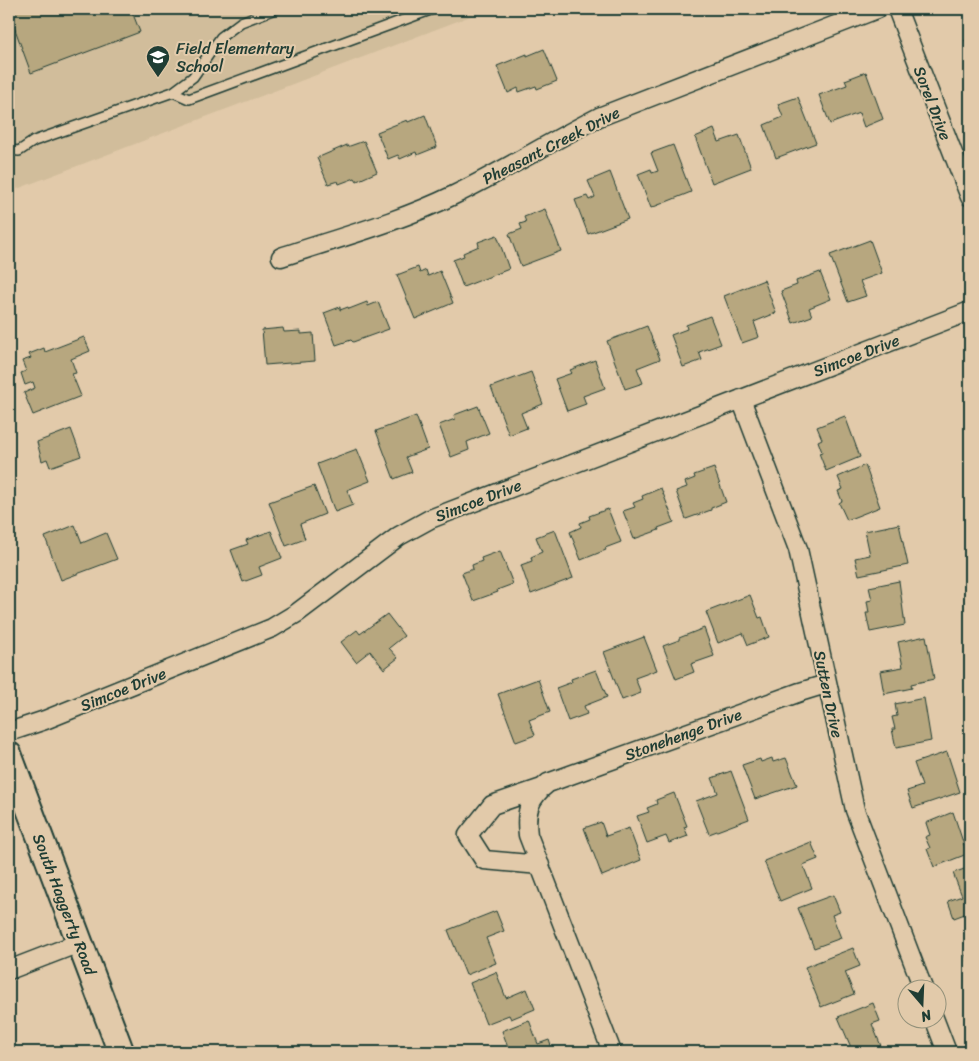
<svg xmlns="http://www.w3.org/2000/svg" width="979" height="1061" viewBox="0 0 979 1061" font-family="Sriracha,sans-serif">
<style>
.built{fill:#d1bd9b}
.building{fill:#b7a77f;stroke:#1f3d34}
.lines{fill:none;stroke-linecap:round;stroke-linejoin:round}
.service-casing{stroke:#1f3d34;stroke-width:12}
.minor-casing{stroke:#1f3d34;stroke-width:21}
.secondary-casing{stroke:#1f3d34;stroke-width:29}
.service{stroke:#e2caaa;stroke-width:9}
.minor{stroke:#e2caaa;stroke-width:18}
.secondary{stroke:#e2caaa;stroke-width:25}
.labels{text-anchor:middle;stroke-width:4;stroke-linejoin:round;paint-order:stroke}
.poi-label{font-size:16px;fill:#1f3d34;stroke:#e2caaa;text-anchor:start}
.street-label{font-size:16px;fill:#1f3d34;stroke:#e2caaa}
</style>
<rect width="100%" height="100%" fill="#e2caaa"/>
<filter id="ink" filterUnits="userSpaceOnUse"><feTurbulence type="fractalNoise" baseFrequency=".02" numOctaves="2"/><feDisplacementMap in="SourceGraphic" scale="10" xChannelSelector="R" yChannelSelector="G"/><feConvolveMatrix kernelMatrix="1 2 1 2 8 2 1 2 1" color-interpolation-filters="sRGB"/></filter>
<g filter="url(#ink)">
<path class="built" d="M 9,9 L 489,9 L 9,192 Z"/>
<path class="building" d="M 9,9 L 131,9 L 140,32 L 31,73 L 9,13 Z
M 970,38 L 970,53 L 965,40 Z
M 544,49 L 557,81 L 537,89 L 536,86 L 519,92 L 518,88 L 508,93 L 497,66 L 527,54 L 527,56 Z
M 866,72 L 883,119 L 864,127 L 859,113 L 830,124 L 819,95 L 847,85 L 845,80 Z
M 798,97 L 816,143 L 776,158 L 764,125 L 783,117 L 778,104 Z
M 425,115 L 437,147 L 417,155 L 416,152 L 400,159 L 398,155 L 388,159 L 377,132 L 407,120 L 408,122 Z
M 714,129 L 719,142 L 739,135 L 751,168 L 712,183 L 695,137 Z
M 364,141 L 377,172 L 357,181 L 355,178 L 339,184 L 338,181 L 328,184 L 317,158 L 347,145 L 347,147 Z
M 673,145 L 691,192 L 651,208 L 638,174 L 651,169 L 652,173 L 658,171 L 651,153 Z
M 610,172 L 628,219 L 588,234 L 575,200 L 587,196 L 589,200 L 595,197 L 588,181 Z
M 545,209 L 561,251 L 521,266 L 509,234 L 522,229 L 520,224 L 526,222 L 524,217 Z
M 497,235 L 509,269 L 463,287 L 453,260 L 464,256 L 463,253 L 479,246 L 478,242 Z
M 870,240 L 882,273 L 860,281 L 866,296 L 848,302 L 830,255 Z
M 418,267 L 420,273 L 426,270 L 428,276 L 440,271 L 453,303 L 415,319 L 397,275 Z
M 820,272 L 831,299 L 809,308 L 812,316 L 793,323 L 781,291 L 797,285 L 796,281 Z
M 764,280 L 776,313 L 754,322 L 759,337 L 742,343 L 724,296 Z
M 367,302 L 368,306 L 378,302 L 389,329 L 353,342 L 351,340 L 336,345 L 324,313 L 340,307 L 340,310 L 348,307 L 349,309 Z
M 710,316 L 721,344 L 699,352 L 702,360 L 683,367 L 671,335 L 687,329 L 686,325 Z
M 647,326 L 660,359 L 637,368 L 643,383 L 625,389 L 607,341 Z
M 283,328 L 284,332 L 301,331 L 301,334 L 313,333 L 315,361 L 265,365 L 262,330 Z
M 84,337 L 90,351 L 71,359 L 76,373 L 72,374 L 81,396 L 33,415 L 24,393 L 35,388 L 33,382 L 25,385 L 21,373 L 26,371 L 22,361 L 31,358 L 29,354 L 44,348 L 45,352 Z
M 595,360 L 605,388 L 583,396 L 586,404 L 567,411 L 555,379 L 572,373 L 570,370 Z
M 531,372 L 543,404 L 521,413 L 527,428 L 509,435 L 491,387 Z
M 478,406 L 489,433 L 467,442 L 469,450 L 451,457 L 439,425 L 455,419 L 454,415 Z
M 416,416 L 428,449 L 406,457 L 412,472 L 394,479 L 376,431 Z
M 845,416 L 860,457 L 826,471 L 819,453 L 822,452 L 818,441 L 822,439 L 817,427 Z
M 71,429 L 81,456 L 50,467 L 47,459 L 42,461 L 37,442 Z
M 357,449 L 370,481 L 347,490 L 353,505 L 335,512 L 317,464 Z
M 865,465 L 880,507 L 847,520 L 839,503 L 842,501 L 838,491 L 843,489 L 838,477 Z
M 714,468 L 726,502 L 711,508 L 711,510 L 686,519 L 676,491 L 687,487 L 685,482 L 695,478 L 694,475 Z
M 314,486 L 325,514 L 300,524 L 305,539 L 286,546 L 269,502 Z
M 661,488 L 674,522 L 658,528 L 659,530 L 634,539 L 623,511 L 635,507 L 633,503 L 643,499 L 642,496 Z
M 608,509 L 621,542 L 605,548 L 606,550 L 581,560 L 570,532 L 581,527 L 580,523 L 590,519 L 589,516 Z
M 899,524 L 908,565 L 859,575 L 855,558 L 870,555 L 865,531 Z
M 75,525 L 82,543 L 106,533 L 117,559 L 61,580 L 45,537 Z
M 555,530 L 573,578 L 531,594 L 521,565 L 532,561 L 531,557 L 542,552 L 536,537 Z
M 271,531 L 282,558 L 259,567 L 262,575 L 243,582 L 231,550 L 248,544 L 246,540 Z
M 500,551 L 513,584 L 497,590 L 498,592 L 473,601 L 462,573 L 473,569 L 472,565 L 482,561 L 481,558 Z
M 899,581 L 905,625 L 870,632 L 866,613 L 869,613 L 867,601 L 872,600 L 869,587 Z
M 750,595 L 759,618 L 762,617 L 769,637 L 748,645 L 743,633 L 718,643 L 706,612 Z
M 387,614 L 404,636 L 389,648 L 398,658 L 384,669 L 370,651 L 356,662 L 341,642 L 357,630 L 360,634 Z
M 704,628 L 714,656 L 691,664 L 694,672 L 676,679 L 663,646 L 679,640 L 679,638 Z
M 926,636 L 934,679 L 911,684 L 912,688 L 884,694 L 880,671 L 903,667 L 898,642 Z
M 644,637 L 657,670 L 635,678 L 641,693 L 622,700 L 604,652 Z
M 596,670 L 607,697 L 584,706 L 587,714 L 568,721 L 556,688 L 572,682 L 571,679 Z
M 538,679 L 550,712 L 529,720 L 535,735 L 516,742 L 498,694 Z
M 924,698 L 931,741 L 896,748 L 892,729 L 895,729 L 892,717 L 897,716 L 895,704 Z
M 947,752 L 960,792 L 913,808 L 907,791 L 922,786 L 914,763 Z
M 772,758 L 773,762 L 786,758 L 797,785 L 755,799 L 742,765 L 760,759 L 761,762 Z
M 731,771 L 749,819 L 709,834 L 696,801 L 718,793 L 712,778 Z
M 674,793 L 687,826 L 684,827 L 688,836 L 669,843 L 666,836 L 647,843 L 637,816 L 649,812 L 647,808 L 657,804 L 656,800 Z
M 953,812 L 967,854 L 934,867 L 927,849 L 930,848 L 925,837 L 930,835 L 926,823 Z
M 601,822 L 606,836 L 629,828 L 641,860 L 602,876 L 584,828 Z
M 811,842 L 818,859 L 803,865 L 812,888 L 780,901 L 764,861 Z
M 970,867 L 970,912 L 954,918 L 948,901 L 962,896 L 953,873 Z
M 833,895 L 840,912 L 832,915 L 841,938 L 814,948 L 798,908 Z
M 496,911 L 504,931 L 486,938 L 496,963 L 466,975 L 448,930 Z
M 970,927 L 970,966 L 966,955 L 969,954 L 965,943 L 970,941 L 965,929 Z
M 853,948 L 860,966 L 845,972 L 854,994 L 821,1007 L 805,967 Z
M 496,972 L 506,998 L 527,989 L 535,1009 L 511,1019 L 509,1015 L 486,1024 L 470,983 Z
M 873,1003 L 880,1021 L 872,1024 L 881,1046 L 865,1052 L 853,1052 L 838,1017 Z
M 529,1020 L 538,1044 L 549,1040 L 553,1052 L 510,1052 L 502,1031 Z"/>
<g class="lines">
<g class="service-casing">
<path id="service" d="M 173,92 L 189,99 L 433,9
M 9,150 L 19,151 L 34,141 L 173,92 L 193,77 L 221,37 L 241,22 L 275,9"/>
</g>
<g class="minor-casing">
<path id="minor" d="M 897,9 L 970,197
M 281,257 C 338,238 399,222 454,195 C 503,171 550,142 599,117 L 877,9
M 741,399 L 798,549 L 855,810 L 923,988
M 9,732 L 45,720 L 272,628 L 297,613 L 399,536 L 430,519 L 970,311
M 540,865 L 484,860 L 468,835 L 492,805 L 542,788
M 9,970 L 79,943
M 934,1018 L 947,1052
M 612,1052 L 528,835 C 525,811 529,798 548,783 L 800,692 L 826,684"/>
</g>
<g class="secondary-casing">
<path id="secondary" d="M 9,755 L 121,1052"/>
</g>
<use href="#service" class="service"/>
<use href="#minor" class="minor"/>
<use href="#secondary" class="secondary"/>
</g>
</g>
<defs>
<g id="school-pin" transform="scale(1.25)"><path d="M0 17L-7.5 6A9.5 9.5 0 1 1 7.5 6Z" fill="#1f3d34" stroke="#e2caaa"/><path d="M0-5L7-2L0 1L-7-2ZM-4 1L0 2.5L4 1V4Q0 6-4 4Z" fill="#fff"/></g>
</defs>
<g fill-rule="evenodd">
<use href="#school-pin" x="158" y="57"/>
</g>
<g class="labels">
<g class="poi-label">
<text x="176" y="54">Field Elementary<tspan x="176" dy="18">School</tspan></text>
</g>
<g class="street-label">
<text transform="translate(933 103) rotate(69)" y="6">Sorel Drive</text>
<text transform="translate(551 145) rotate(-27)" y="6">Pheasant Creek Drive</text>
<text transform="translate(856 355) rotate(-21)" y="6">Simcoe Drive</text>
<text transform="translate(478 500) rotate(-21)" y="6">Simcoe Drive</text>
<text transform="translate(123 689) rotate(-22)" y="6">Simcoe Drive</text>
<text transform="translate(829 694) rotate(78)" y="6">Sutten Drive</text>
<text transform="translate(683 734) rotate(-20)" y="6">Stonehenge Drive</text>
<text transform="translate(65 904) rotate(69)" y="6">South Haggerty Road</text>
</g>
</g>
<rect width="979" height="1061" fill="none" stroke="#e2caaa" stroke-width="30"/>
<rect x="15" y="15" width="949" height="1031" fill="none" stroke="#1f3d34" stroke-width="2" filter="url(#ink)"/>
<g transform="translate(922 1004) rotate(161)"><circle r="24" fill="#e2caaa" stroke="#94927b"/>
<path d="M0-4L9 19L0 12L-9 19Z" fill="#1f3d34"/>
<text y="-8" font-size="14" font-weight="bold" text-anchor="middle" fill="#1f3d34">N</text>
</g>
</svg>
